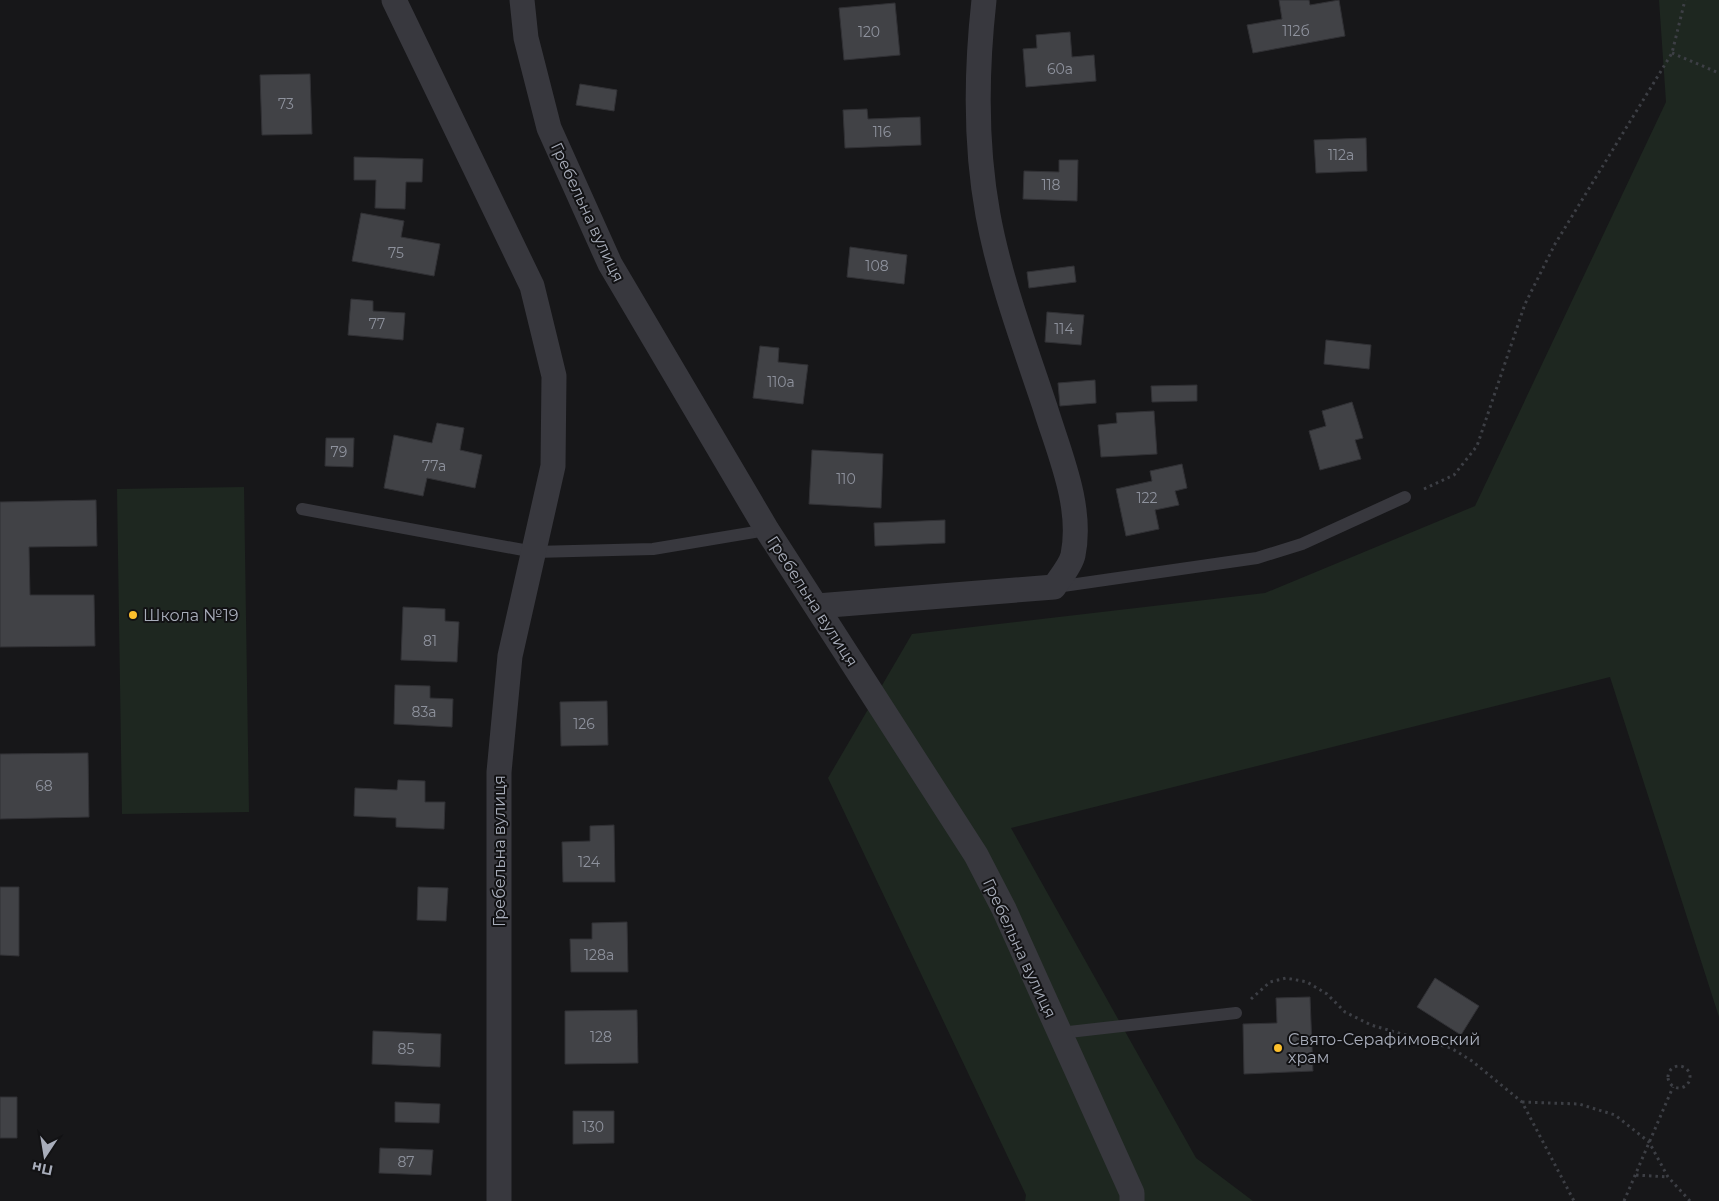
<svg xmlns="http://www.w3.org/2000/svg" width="1719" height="1201" viewBox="0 0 1719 1201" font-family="Montserrat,sans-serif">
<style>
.green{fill:#1e2720}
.building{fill:#414246;stroke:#313135}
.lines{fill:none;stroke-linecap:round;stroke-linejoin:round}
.path{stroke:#3d3f45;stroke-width:3;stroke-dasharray:2.5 4;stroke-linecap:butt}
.lane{stroke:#38383e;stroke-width:12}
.street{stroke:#38383e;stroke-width:25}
.poi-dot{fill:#fcbf2c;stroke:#121214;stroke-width:2}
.labels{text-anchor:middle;stroke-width:4;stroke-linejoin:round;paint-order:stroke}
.number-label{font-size:14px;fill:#8e929d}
.street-label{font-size:16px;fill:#a8adba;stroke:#121214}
.poi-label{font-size:16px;fill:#a8adba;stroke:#121214;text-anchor:start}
</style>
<rect width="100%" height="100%" fill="#171719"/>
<path class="green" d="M 1659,0 L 1719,0 L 1719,1017 L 1610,677 L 1011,828 L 1196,1158 L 1253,1201 L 1025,1201 L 1026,1195 L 828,778 L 912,634 L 1265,593 L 1475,506 L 1666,102 Z
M 244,487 L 249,812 L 122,814 L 117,489 Z"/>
<path class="building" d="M 1279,0 L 1309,0 L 1310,5 L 1339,0 L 1345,36 L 1253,53 L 1247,25 L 1282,19 Z
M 895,3 L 900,55 L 844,60 L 839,8 Z
M 1070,32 L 1072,57 L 1094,55 L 1096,81 L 1026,87 L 1023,49 L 1037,48 L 1036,35 Z
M 310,74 L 312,134 L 262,135 L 260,75 Z
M 580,84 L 617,90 L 614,111 L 576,105 Z
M 867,109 L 868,119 L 920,117 L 921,145 L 845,148 L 843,110 Z
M 1366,138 L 1367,171 L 1316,173 L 1314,140 Z
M 354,157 L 423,159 L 422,182 L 406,182 L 405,209 L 375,208 L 376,180 L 354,180 Z
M 1059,160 L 1078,160 L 1077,201 L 1023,199 L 1024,171 L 1059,172 Z
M 361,213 L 404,221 L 401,237 L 440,244 L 434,276 L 352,261 Z
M 850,247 L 907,255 L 904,284 L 847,277 Z
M 1074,266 L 1076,282 L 1029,288 L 1027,272 Z
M 351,299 L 373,301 L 373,311 L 405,313 L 403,340 L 348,335 Z
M 1047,312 L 1084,315 L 1081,345 L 1045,342 Z
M 1326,340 L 1371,345 L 1369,369 L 1324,364 Z
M 760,346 L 779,348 L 778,362 L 808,365 L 803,404 L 753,398 Z
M 1095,380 L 1096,403 L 1060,406 L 1058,383 Z
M 1197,385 L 1197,401 L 1152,402 L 1151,386 Z
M 1352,402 L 1363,438 L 1355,440 L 1361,459 L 1320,470 L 1309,431 L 1326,426 L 1322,411 Z
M 1154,411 L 1157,454 L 1101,457 L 1098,425 L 1117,423 L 1116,413 Z
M 437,423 L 464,428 L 460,450 L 482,455 L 475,488 L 427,478 L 423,496 L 384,488 L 394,435 L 432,443 Z
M 326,438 L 354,438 L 353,467 L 325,466 Z
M 812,450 L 883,454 L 881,508 L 809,504 Z
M 1182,464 L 1187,488 L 1175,491 L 1179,505 L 1155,510 L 1159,529 L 1126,536 L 1116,489 L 1152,481 L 1150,471 Z
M 96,500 L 97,546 L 29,547 L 30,595 L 94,595 L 95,646 L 0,647 L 0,502 Z
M 945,520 L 945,543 L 875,546 L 874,523 Z
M 403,607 L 445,609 L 445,621 L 459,622 L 457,662 L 401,660 Z
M 395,685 L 430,686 L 430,698 L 453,699 L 452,727 L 394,724 Z
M 607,701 L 608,745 L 561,746 L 560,702 Z
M 88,753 L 89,817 L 0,819 L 0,754 Z
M 398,780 L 425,781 L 425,802 L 445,802 L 444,829 L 396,827 L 396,818 L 354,816 L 355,788 L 397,790 Z
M 614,825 L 615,882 L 563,882 L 562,842 L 590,841 L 590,826 Z
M 0,887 L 19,887 L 19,956 L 0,955 Z
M 418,887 L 448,888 L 446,921 L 417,920 Z
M 627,922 L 628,972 L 571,972 L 570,939 L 592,939 L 592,923 Z
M 1435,978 L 1479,1006 L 1461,1035 L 1417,1007 Z
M 1310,997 L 1313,1071 L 1244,1074 L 1243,1024 L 1277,1023 L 1276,998 Z
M 637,1010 L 638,1063 L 565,1064 L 565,1011 Z
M 373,1031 L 441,1034 L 440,1067 L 372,1064 Z
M 0,1097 L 17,1097 L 17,1138 L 0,1138 Z
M 395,1102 L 440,1104 L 439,1123 L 395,1122 Z
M 573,1111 L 614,1111 L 614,1143 L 573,1144 Z
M 380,1148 L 433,1150 L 431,1175 L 379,1173 Z"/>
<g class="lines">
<path class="path" d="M 1672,53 L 1719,73
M 1424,489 L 1454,475 L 1477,446 L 1525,304 L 1555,244 L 1672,53 L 1685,0
M 1251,999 L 1270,982 L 1286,978 L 1307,982 L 1327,994 L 1345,1012 L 1371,1025 L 1451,1048 L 1472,1061 L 1522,1102 L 1574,1201
M1668 1077a11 11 0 1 1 22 0a11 11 0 1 1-22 0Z
M 1522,1102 L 1579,1104 L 1615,1115 L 1649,1142 L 1668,1177 L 1690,1201
M 1636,1175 L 1668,1177
M 1624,1201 L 1673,1087"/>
<path class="lane" d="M 302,509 L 534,552 L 653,549 L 767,530
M 1056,587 L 1257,558 L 1302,544 L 1405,497
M 1060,1033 L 1236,1013"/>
<path class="street" d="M 394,0 L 532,286 L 554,376 L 553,466 L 510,656 L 499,772 L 499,1201
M 522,0 L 526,38 L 549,128 L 610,264 L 767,530 L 976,855 L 1004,909 L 1132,1193 L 1132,1201
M 817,606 L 1054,587 C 1060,578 1071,565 1073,555 C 1083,506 1059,453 1045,407 C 1024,344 1000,280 988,215 C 975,144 976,72 984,0"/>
</g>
<g class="poi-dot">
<circle cx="133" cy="615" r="5"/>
<circle cx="1278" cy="1048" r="5"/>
</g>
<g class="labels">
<g class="number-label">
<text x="1296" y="36">112б</text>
<text x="869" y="37">120</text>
<text x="1060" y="74">60а</text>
<text x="286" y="109">73</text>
<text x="882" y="137">116</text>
<text x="1341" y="160">112а</text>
<text x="1051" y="190">118</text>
<text x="396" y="258">75</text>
<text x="877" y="271">108</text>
<text x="377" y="329">77</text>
<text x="1064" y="334">114</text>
<text x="781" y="387">110а</text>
<text x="339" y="457">79</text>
<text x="434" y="471">77а</text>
<text x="846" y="484">110</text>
<text x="1147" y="503">122</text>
<text x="430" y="646">81</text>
<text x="424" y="717">83а</text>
<text x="584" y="729">126</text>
<text x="44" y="791">68</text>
<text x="589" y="867">124</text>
<text x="599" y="960">128а</text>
<text x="601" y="1042">128</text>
<text x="406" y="1054">85</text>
<text x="593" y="1132">130</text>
<text x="406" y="1167">87</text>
</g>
<g class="street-label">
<text transform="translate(588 212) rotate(65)" y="6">Гребельна вулиця</text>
<text transform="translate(813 601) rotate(57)" y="6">Гребельна вулиця</text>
<text transform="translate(499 851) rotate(-90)" y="6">Гребельна вулиця</text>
<text transform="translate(1020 948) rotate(65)" y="6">Гребельна вулиця</text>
</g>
<g class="poi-label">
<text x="143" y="621">Школа №19</text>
<text x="1288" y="1045">Свято-Серафимовский<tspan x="1288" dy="18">храм</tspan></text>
</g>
</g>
<g transform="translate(45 1156) rotate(192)" stroke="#121214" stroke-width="4" paint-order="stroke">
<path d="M0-4L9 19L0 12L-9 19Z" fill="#a8adba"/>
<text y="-8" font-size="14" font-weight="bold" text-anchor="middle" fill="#a8adba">Пн</text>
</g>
</svg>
